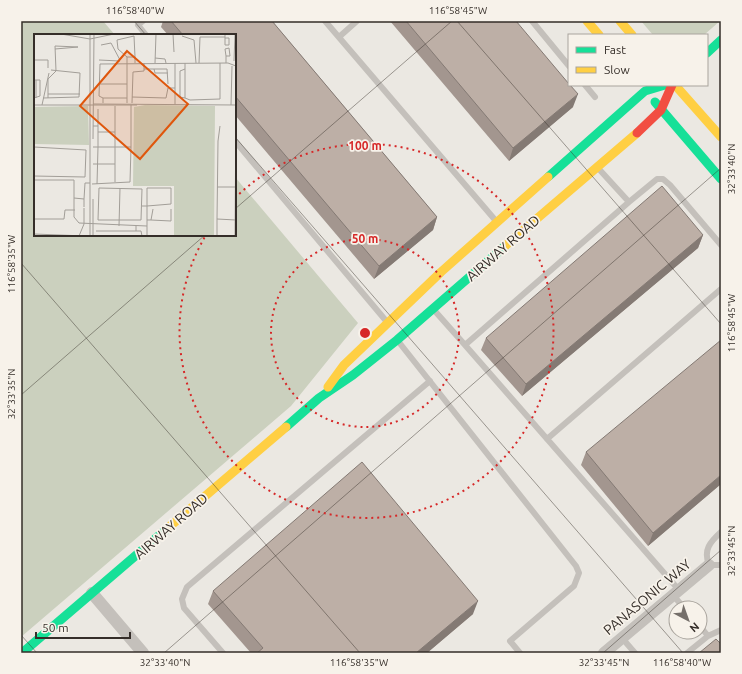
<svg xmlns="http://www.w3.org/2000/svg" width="742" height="674" viewBox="0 0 742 674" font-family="Ubuntu,sans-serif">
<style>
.green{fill:#cbd0be}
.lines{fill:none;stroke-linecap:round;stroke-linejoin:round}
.lane{stroke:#c4c0bb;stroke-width:6}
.street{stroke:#c4c0bb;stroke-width:12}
.fast{stroke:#16e098;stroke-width:9}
.slow{stroke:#ffcf43;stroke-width:9}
.jam{stroke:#f24e42;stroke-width:9}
.wall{fill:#a3968f}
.shaded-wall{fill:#847a74}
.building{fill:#bdafa6;stroke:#847a74}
.ticks{fill:none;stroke:#352e29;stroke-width:1;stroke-opacity:0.45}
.ring{fill:none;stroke:#d62828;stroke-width:2;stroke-dasharray:2 4}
.labels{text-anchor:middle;stroke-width:3.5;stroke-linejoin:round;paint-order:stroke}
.street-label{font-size:14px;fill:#352e29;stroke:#f7f2ea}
.inset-road{fill:none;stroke:#a29e98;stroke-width:1}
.view{fill:#df570d;fill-opacity:0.15;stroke:#df570d;stroke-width:2}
.inset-edge{fill:none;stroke:#352e29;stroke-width:2}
.centre{fill:#d62828;stroke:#f7f2ea;stroke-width:2}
.ring-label{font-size:12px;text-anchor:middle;font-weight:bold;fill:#d62828;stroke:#f7f2ea;stroke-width:3.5;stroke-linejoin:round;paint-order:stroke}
.neatline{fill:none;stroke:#352e29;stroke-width:1.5}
.ticks-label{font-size:10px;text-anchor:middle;fill:#352e29}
</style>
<rect width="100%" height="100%" fill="#ebe8e2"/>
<path class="green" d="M 21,21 L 103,21 L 115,35 L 35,35 L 35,235 L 235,235 L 235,177 L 358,323 L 291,406 L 21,637 Z
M 641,21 L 720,21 L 704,35 L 653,35 Z"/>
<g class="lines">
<path class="lane" d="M 143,21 L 138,25 L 146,35
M 325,21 L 496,221
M 532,21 L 569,66
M 339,37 L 357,21
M 585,85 L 595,97
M 235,141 L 387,322
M 629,202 L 657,179 L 663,179 L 670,185 L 721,245
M 434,310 L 465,345 L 629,202 L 598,168
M 398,341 L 576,566 L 579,573 L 574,586 L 510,641 L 520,653
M 465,345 L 679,590
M 547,439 L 721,289
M 721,532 C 710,542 703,550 709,565 L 721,565
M 673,595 L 684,608
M 700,626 L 708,636 L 721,630
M 622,638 L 635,653
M 223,653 L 184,608 L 182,599 L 187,587 L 430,381
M 687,653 L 708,636"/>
<path class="street" d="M 92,593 L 143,653
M 604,653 L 709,565"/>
<path class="fast" d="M 707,53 L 721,40
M 655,102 L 721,179
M 548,177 L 645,91 L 665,85
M 286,427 L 319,398 L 353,375 L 397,340 L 505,246
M 22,653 L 169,527"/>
<path class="slow" d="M 587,21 L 599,35
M 620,21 L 632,35
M 675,85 L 721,137
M 505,246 L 637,133
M 328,387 L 344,365 L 441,272 L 548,177
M 169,527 L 286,427"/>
<path class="jam" d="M 637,133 L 661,110 L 672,85"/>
</g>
<path class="wall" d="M 163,21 L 272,21 L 437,217 L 433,230 L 374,279 L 235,115 L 235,35 L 168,35 L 161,27 Z
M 390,21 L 516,21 L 573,107 L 509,161 Z
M 703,235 L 698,248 L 522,396 L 481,350 L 486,338 Z
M 586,452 L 721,484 L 648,546 L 581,465 Z
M 213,591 L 473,614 L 427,653 L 251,653 L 208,604 Z"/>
<path class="shaded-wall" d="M 578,94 L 573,107 L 509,161 L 513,148 Z
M 437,217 L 433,230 L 374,279 L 379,266 Z
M 703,235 L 698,248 L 522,396 L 526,384 Z
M 721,475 L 721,484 L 648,546 L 653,533 Z
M 478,601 L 473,614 L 427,653 L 416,653 Z"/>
<path class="building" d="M 171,21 L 272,21 L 437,217 L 379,266 L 235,96 L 235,35 L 183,35 Z
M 406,21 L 516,21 L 569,84 L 569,85 L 570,85 L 578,94 L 513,148 Z
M 662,186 L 703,235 L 526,384 L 486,338 Z
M 721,340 L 721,475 L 653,533 L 586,452 Z
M 362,462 L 478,601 L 416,653 L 257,653 L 263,648 L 213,591 Z
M 716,639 L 721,644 L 721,653 L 699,653 Z"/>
<path class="ticks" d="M 134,21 L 146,35M 457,21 L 721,324M 235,137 L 683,653M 235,209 L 452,21M 21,263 L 360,653M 21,395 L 205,235M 21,635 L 37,653M 164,653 L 721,168M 603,653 L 721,550"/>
<g class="ring">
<circle cx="365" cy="333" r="94"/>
<path d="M235 198A187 187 0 1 1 206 235"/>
</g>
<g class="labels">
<g class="street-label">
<text transform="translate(503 248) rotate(-41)" y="5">AIRWAY ROAD</text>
<text transform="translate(171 526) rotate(-41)" y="5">AIRWAY ROAD</text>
<text transform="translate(647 597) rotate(-40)" y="5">PANASONIC WAY</text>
</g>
</g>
<g transform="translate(34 34)">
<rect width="202" height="202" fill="#ebe8e2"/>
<path d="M 111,71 L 181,72 L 180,202 L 140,202 L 140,152 L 99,152 L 100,73 ZM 54,72 L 55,111 L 0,110 L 0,73 Z" fill="#cbd0be"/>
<path class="inset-road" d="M 27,0 L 56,5 L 80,0M 139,0 L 140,18M 191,0 L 191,11 L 195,11 L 195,4 L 191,4M 148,2 L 160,6 L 162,29M 67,11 L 77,9 L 86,26M 192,22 L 196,22 L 195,14 L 191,15 L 192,22 L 192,29M 93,23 L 101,23 L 101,29M 121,24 L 131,25 L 132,29M 0,26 L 14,26 L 14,34M 65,26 L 86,27M 200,27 L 201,0M 93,29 L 93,23 L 84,15 L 83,6 L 100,2 L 101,23M 93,29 L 93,64M 121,29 L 122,0M 151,29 L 151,64 L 156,66 L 186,65 L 186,29M 165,29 L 166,3 L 191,3M 110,35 L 133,35 L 134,50M 120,35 L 121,39 L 134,39M 0,46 L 6,46 L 6,62 L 0,64M 2,46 L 2,64M 65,50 L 93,50M 14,60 L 46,60M 98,63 L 132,64 L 134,54 L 141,54M 9,64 L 45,63 L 46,39 L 17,36M 14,64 L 14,45 L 22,37 L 21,12 L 44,13 L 21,15M 69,64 L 65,62 L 66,30 L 194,29 L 202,32M 151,64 L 146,63 L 146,37 L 151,35M 69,69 L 69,64 L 93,64 L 93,69M 98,69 L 99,38 L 110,37 L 110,29M 59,70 L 202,71M 141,70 L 141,29M 0,71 L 103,71M 8,71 L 15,39M 197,71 L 198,32M 59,92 L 64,92 L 64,75M 186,92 L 184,107 L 183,185 L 202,186M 64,98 L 81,98M 59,105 L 60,0M 0,113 L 52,116 L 51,143 L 0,142M 59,113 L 64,113 L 64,92M 59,130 L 81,130 L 81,72M 81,130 L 81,148M 0,146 L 40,146 L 40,183 L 45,189 L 113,192M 58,150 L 96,148 L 97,113M 63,150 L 64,113 L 97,113 L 97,71M 183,153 L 201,153M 65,154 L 108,155 L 107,186 L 64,186 ZM 113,154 L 137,154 L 137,170 L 113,172 ZM 40,164 L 50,165 L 50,173M 50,165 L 51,149 L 56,149M 59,165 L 59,202M 108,172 L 113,172 L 113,202M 0,185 L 30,185 L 31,176 L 41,176M 113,186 L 117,186 L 119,175M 117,186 L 137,187 L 137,175M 85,192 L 86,154M 102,192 L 102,197 L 107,197 L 108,202M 62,197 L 102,197M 0,200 L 51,202M 45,202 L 50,190 L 50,174M 56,202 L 56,0M 183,202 L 183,185M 201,202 L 202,71"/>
<path class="view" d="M 93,17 L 154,70 L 106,125 L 46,72 Z"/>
<rect width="202" height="202" class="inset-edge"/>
</g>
<circle cx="365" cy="333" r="6" class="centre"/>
<g class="ring-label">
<text x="365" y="150">100 m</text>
<text x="365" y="243">50 m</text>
</g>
<rect width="742" height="674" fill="none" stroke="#f7f2ea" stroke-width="44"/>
<rect x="568" y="34" width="140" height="52" fill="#f7f2ea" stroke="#a9a49d"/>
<rect x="576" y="47" width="20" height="6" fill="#16e098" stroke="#a9a49d"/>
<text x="604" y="54" font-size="12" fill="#352e29">Fast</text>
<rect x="576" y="67" width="20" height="6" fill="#ffcf43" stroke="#a9a49d"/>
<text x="604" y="74" font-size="12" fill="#352e29">Slow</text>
<g transform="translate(688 620) rotate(139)"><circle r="19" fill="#f7f2ea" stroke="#a9a49d"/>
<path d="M0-3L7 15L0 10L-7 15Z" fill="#756f6a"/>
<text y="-6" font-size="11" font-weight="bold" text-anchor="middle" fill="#352e29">N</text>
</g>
<path d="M36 632v6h94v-6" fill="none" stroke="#352e29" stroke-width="2"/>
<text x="42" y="632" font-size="12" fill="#352e29" stroke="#f7f2ea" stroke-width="3" paint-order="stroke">50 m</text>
<rect x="22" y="22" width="698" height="630" class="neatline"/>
<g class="ticks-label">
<text x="135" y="14">116°58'40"W</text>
<text x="458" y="14">116°58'45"W</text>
<text transform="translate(731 169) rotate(-90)" y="4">32°33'40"N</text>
<text transform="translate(11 264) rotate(-90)" y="4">116°58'35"W</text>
<text transform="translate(731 323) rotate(-90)" y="4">116°58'45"W</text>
<text transform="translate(11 394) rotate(-90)" y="4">32°33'35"N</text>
<text transform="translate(731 551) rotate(-90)" y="4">32°33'45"N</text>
<text x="165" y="666">32°33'40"N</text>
<text x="359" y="666">116°58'35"W</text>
<text x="604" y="666">32°33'45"N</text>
<text x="682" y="666">116°58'40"W</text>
</g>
</svg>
